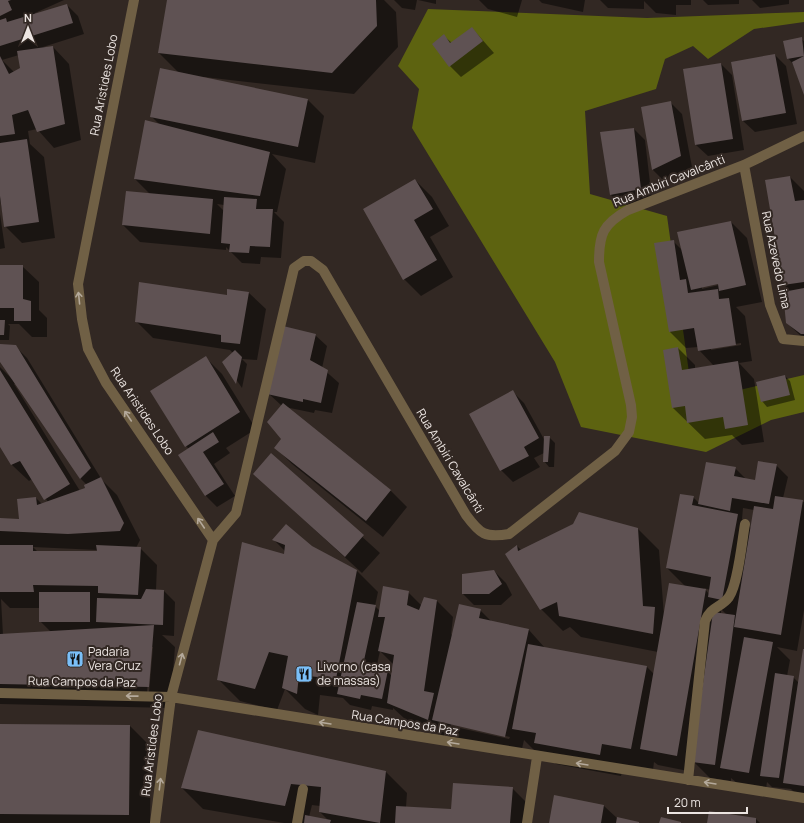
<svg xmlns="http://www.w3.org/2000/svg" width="804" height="823" viewBox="0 0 804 823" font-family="Manrope,sans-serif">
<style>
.forest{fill:#5d6310}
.shadow{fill:#0007;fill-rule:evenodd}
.building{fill:#5f5253}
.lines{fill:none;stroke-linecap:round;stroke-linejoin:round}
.minor{stroke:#706045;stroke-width:10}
.oneway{stroke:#b4a99b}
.labels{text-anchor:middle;stroke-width:4;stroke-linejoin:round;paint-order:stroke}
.street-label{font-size:12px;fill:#ece5e2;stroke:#322823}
.poi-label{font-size:12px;fill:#ece5e2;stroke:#322823;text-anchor:start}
</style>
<rect width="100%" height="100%" fill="#322823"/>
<path class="forest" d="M 428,9 L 647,18 L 804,12 L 804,22 L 754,29 L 708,59 L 693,46 L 665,59 L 656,89 L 585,111 L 590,194 L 667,216 L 693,401 L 804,375 L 804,412 L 771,420 L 706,452 L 581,427 L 555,362 L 412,128 L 419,89 L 398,66 Z"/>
<path class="shadow" d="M 0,0 L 64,0 L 35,13 L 35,15 L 67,5 L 78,16 L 84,34 L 43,47 L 53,47 L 69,64 L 81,140 L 54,148 L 37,129 L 28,131 L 30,144 L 44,157 L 55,238 L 22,243 L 5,226 L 0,199 ZM 19,55 L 21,69 L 14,72 L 2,60 Z
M 168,0 L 384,0 L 396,12 L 398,47 L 354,94 L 204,77 L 203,78 L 308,100 L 324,116 L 315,163 L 272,154 L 286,169 L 277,212 L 274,212 L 284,222 L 281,258 L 261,257 L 260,264 L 242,263 L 226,247 L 226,250 L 140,242 L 123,225 L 150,194 L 135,179 L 159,124 L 151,116 L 179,73 L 159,53 ZM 217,204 L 224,205 L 224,211 Z
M 394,0 L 417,0 L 415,10 L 402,8 Z
M 418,0 L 436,0 L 436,4 Z
M 479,0 L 522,0 L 517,17 L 488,9 Z
M 539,0 L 585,0 L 583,12 L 542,3 Z
M 600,0 L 691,0 L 691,5 L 676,5 L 676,15 L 656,13 L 644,1 L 644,9 L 608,8 Z
M 703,0 L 739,0 L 739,4 L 708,5 Z
M 752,0 L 789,0 L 789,4 L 760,8 Z
M 472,28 L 494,53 L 461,77 L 450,66 L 444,36 L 452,43 Z
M 801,39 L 804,41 L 804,93 L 793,64 L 788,58 Z
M 775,55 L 786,66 L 797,124 L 755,132 L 743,121 L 732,63 Z
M 721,64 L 732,75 L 744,150 L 708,156 L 696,145 L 684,70 Z
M 671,103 L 682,114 L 692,167 L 664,181 L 653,170 L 642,108 Z
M 634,129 L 645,140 L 652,200 L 622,206 L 611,195 Z
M 790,177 L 804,191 L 804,339 L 787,323 L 790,291 L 784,285 Z
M 415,180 L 432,197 L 449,226 L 430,237 L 453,277 L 421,296 L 404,279 Z
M 0,214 L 5,248 L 0,249 Z
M 731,222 L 747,238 L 762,302 L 736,307 L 745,316 L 752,361 L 739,363 L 754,379 L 764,442 L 742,445 L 732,435 L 705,439 L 673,408 L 678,348 L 695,365 L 695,368 L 714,366 L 699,350 L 698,347 L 686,348 L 670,332 L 673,241 L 682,250 ZM 722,282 L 723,284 L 702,289 L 702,287 ZM 741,343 L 741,345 L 711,350 L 711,348 Z
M 0,266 L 22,266 L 39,282 L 39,310 L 47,318 L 47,337 L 32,337 L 19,324 L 8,324 L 10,326 L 9,340 L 0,340 Z
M 249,293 L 266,309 L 257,360 L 242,359 L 247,364 L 242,388 L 224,362 L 233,353 L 230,350 L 153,338 L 136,321 L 228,296 Z
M 315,335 L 327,346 L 322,368 L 339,383 L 332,413 L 315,410 L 314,413 L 285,407 L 391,491 L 407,507 L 383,537 L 292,464 L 276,448 L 282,439 L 282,406 L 269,394 Z
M 0,345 L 15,346 L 27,358 L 102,480 L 117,495 L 140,540 L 136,548 L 140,548 L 157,565 L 156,590 L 164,591 L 175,602 L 174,636 L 162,635 L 175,647 L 170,708 L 0,704 L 0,519 L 20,520 L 36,498 L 42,504 L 48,502 L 32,479 L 29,481 L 12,465 L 0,445 L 0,367 L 12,379 L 0,360 ZM 16,383 L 80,478 L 87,485 L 87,489 L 80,491 L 14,384 ZM 33,547 L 97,550 L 98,552 L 38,552 ZM 1,599 L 10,608 L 40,608 L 40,621 L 51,632 L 3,635 ZM 151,647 L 153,647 L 149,692 L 147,692 Z
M 206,358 L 222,374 L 256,429 L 226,448 L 230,453 L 214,464 L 235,496 L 217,507 L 206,496 L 179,455 L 189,449 L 186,446 Z
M 785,376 L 790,381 L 795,400 L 767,407 L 762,401 Z
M 513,392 L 524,403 L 545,441 L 549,437 L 555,443 L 554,467 L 549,467 L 544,461 L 544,453 L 534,458 L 540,467 L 513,482 L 501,470 L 471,414 Z
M 272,455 L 380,553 L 362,573 L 254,474 Z
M 776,465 L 788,477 L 783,498 L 804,502 L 804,610 L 797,651 L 777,647 L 790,660 L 787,676 L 793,677 L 799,683 L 804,650 L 804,800 L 801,799 L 791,789 L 772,787 L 767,782 L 766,789 L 738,784 L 731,778 L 731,781 L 710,778 L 695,763 L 693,772 L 658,765 L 654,762 L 653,770 L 623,765 L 621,776 L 556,764 L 544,752 L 534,750 L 524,740 L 521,753 L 450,737 L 445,732 L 444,736 L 405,719 L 393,708 L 393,710 L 372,706 L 371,710 L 350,705 L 343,698 L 320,695 L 318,715 L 305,709 L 285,689 L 277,710 L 240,701 L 219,680 L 285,555 L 285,551 L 274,540 L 312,547 L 357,571 L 378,592 L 375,606 L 380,611 L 408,592 L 422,606 L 437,601 L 453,617 L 451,635 L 480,610 L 492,622 L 529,630 L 545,648 L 647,667 L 654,674 L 658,652 L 581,637 L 570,627 L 563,631 L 541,609 L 506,554 L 517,546 L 521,550 L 638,529 L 659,550 L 664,616 L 686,587 L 667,568 L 693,497 L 699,503 L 735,468 L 746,479 L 756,481 ZM 743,508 L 754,510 L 751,528 L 742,519 ZM 704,588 L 710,590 L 709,594 ZM 721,609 L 726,614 L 721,614 ZM 380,651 L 394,665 L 392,676 L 387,671 L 376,669 ZM 451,724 L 510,737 L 509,739 L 451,726 Z
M 494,571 L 506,583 L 512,595 L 501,605 L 474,605 L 463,594 Z
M 0,725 L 130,726 L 151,747 L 150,823 L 0,823 Z
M 386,772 L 407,793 L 406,807 L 452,810 L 512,788 L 529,805 L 528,823 L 284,823 L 203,809 L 182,788 ZM 312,805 L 320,806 L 320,812 L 329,821 L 309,817 Z
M 555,796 L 604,806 L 617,818 L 638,823 L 550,823 Z
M 756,819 L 760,823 L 708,823 Z"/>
<path class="building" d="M 0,0 L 11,0 L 8,1 L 12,10 L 0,16 Z
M 167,0 L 376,0 L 377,26 L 332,73 L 158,53 Z
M 67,4 L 73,23 L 0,46 L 0,20 L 6,18 L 7,22 Z
M 472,27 L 483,41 L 449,67 L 432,44 L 444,34 L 450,43 Z
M 802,37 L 804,56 L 787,59 L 783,41 Z
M 53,46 L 65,124 L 37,132 L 28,110 L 12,115 L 15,134 L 0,136 L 0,56 L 9,74 L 20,68 L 17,51 Z
M 775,54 L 786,113 L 742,121 L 731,62 Z
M 804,56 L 804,95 L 792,62 Z
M 721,63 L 733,139 L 695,145 L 683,69 Z
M 160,68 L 308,99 L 298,147 L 150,117 Z
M 671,101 L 681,156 L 652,170 L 641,107 Z
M 145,120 L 270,152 L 260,196 L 134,179 Z
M 634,128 L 641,189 L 610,195 L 600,132 Z
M 27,139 L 39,222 L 4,227 L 0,196 L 0,143 Z
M 790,176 L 795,201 L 804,200 L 804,282 L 783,285 L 765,180 Z
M 415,179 L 433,209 L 414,220 L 437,260 L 403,280 L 363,209 Z
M 126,191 L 213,199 L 210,234 L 122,225 Z
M 224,197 L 257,199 L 256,209 L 273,209 L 270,247 L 250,246 L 249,253 L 229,252 L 230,244 L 221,243 Z
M 731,221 L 746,285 L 719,291 L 718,284 L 691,290 L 677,232 Z
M 674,240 L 680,280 L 686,279 L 688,293 L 718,289 L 719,299 L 729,298 L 736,345 L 698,351 L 694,328 L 669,332 L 654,243 Z
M 0,265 L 23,265 L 23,299 L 31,301 L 31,321 L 14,321 L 14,308 L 0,308 Z
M 139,282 L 227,295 L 227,289 L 249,292 L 240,344 L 221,342 L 221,335 L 135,322 Z
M 804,288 L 804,334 L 801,334 L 786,323 L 783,292 Z
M 0,320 L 5,320 L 4,335 L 0,335 Z
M 283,326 L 316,334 L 310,360 L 328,370 L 321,403 L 303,399 L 303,402 L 267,394 Z
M 0,344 L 16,345 L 91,468 L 80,479 L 0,362 Z
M 678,347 L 682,370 L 738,361 L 748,425 L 725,429 L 723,417 L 687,423 L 685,406 L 672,408 L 663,350 Z
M 235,350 L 242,357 L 236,384 L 222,362 Z
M 206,356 L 240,412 L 185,447 L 150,391 Z
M 0,370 L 70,484 L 44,500 L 20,461 L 11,465 L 0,447 Z
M 785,375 L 790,395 L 761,402 L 756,382 Z
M 513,390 L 539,438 L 524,447 L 529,456 L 500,471 L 469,414 Z
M 283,403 L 391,490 L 366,521 L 274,448 L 281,439 L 267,422 Z
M 213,432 L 219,442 L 203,452 L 224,484 L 205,496 L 178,455 Z
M 544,436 L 550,436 L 548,462 L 543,462 Z
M 271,453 L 364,535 L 345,557 L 253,474 Z
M 758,461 L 777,464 L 769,504 L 732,498 L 730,511 L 698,504 L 706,462 L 736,467 L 734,476 L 755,480 Z
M 101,477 L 124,523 L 120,531 L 68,534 L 0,531 L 0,518 L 19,519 L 17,499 L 36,497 L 37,505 L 85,488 L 84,485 Z
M 680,494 L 694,496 L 692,505 L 738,514 L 722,600 L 708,597 L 711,577 L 666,568 Z
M 775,496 L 803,500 L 781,635 L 734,627 L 754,506 L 773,509 Z
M 579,512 L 638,528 L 643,606 L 655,607 L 653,634 L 559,616 L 557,602 L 540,610 L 505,554 L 517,545 L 518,551 L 573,524 Z
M 286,524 L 312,546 L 357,570 L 336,679 L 299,675 L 297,694 L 282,688 L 288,656 L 269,652 L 255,689 L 217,680 L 242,542 L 284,554 L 285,545 L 272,540 Z
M 0,545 L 33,545 L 33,551 L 97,551 L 96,545 L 141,547 L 138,595 L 98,593 L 98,586 L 33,585 L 34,592 L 0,592 Z
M 494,570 L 502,584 L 489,594 L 462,594 L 462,574 Z
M 669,583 L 706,589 L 677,756 L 640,749 Z
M 383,586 L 409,591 L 407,605 L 419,610 L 424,597 L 437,600 L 424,691 L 434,693 L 428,720 L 387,703 L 394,655 L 378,651 L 385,617 L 378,617 Z
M 146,589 L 164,590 L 163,625 L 96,622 L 97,598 L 141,599 Z
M 39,592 L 90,592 L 90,622 L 39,622 Z
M 357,602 L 376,605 L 363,665 L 388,670 L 382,699 L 361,695 L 360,699 L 337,694 Z
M 459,604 L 481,609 L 479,618 L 529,629 L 505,737 L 432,720 Z
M 713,612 L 735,615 L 715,765 L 692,762 Z
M 154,625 L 149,687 L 0,684 L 0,634 Z
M 744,637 L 773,642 L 749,773 L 720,768 Z
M 528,644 L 647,666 L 631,749 L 602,744 L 600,755 L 534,743 L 536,733 L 512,729 Z
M 803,649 L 804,649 L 804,786 L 783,783 Z
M 775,673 L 794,676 L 779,778 L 760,776 Z
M 0,724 L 130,725 L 129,815 L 0,814 Z
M 198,730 L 386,771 L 380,823 L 319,812 L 321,787 L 291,784 L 285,806 L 181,788 Z
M 453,783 L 513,787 L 510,823 L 395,823 L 396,806 L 451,809 Z
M 554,795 L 604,805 L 601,823 L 549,823 Z
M 709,811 L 756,818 L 756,823 L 707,823 Z
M 305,815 L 331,820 L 330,823 L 304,823 Z
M 617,817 L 639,822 L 639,823 L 616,823 Z
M 661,817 L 681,822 L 681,823 L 659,823 Z"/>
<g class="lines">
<path class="minor" d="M 134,0 L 78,284 L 82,319 L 88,349 L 106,383 L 213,540 L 171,697 L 155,823
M 744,165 L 770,305 L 783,339 L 804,341
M 213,540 L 236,513 L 294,268 L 304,261 L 311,261 L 323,270 L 466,515 C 480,534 485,538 509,534 L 615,451 L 629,432 L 632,417 L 631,405 L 599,262 C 599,234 603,224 628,210 L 744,165 L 804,136
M 0,693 L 171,697 L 804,798
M 688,780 L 705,621 C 711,606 721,608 729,597 C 738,584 742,541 745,524
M 297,823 L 303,789
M 527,823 L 537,757"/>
</g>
<defs><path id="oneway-shaft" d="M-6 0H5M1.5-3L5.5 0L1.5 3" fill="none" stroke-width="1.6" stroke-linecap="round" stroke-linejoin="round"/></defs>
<g class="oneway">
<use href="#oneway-shaft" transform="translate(79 298) rotate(-96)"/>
<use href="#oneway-shaft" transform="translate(128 416) rotate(-124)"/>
<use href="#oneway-shaft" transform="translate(201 523) rotate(-124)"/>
<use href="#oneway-shaft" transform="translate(181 659) rotate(-75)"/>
<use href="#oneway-shaft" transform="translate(132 696) rotate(-179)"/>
<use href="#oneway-shaft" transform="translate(325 723) rotate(-171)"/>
<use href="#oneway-shaft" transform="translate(453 743) rotate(-171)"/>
<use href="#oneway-shaft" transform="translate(582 764) rotate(-171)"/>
<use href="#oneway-shaft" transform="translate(710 783) rotate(-171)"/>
<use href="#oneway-shaft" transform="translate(160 784) rotate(-83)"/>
</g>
<defs>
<g id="restaurant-square" transform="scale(0.9)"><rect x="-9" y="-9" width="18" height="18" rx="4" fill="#7abff8" stroke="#322823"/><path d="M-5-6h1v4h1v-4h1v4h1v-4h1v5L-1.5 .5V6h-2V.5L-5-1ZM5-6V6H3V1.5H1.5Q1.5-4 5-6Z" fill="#111"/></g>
</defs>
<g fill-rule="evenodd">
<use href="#restaurant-square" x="75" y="659"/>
<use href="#restaurant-square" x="304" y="674"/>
</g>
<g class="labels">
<g class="street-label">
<text transform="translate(104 85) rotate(-79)" y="4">Rua Aristides Lobo</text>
<text transform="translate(669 181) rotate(-22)" y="4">Rua Ambíri Cavalcânti</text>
<text transform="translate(776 260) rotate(78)" y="4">Rua Azevedo Lima</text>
<text transform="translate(142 411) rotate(56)" y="4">Rua Aristides Lobo</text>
<text transform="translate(450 461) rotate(59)" y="4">Rua Ambíri Cavalcânti</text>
<text transform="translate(82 682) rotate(1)" y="4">Rua Campos da Paz</text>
<text transform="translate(405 723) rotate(9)" y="4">Rua Campos da Paz</text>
<text transform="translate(152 745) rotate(-83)" y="4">Rua Aristides Lobo</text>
</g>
<g class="poi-label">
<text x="88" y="656">Padaria<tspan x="88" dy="14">Vera Cruz</tspan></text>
<text x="317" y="671">Livorno (casa<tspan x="317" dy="14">de massas)</tspan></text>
</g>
</g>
<g transform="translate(28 28)" stroke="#322823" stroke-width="3" paint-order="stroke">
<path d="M0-3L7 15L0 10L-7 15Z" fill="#ece5e2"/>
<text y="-6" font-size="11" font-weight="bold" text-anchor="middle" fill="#ece5e2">N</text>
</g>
<path d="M668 807v6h79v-6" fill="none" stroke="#ece5e2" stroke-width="2"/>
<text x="674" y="807" font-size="12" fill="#ece5e2" stroke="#322823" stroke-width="3" paint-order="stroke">20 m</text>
</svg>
